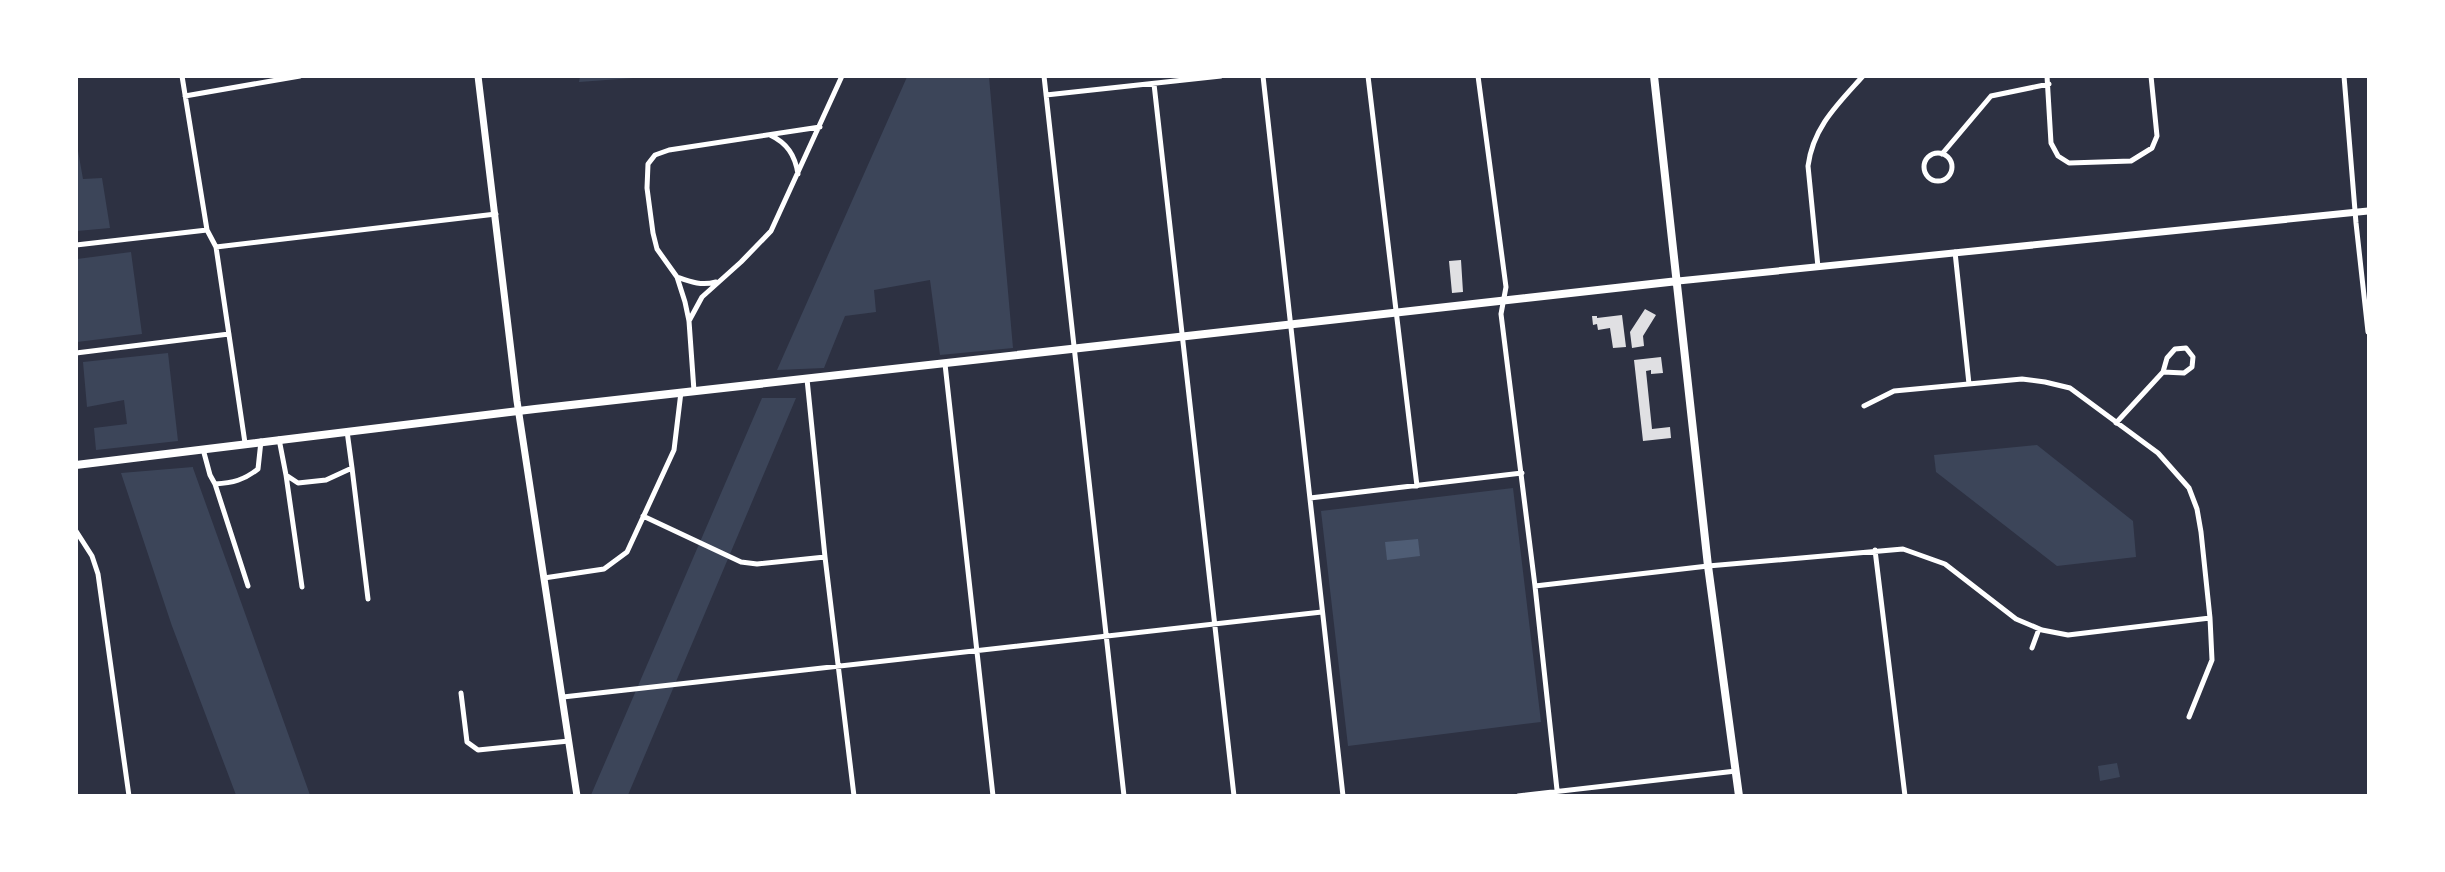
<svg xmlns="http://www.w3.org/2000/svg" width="2445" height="872" viewBox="0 0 2445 872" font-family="Raleway,sans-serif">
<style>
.green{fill:#3c4559}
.water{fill:#4f5d75}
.building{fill:#e0e0e3}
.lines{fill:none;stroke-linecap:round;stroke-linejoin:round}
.minor{stroke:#fff;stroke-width:5}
.tertiary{stroke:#fff;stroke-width:7}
.secondary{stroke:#fff;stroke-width:8}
</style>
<rect width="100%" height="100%" fill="#2d3142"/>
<path class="green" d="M 580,77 L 580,76 L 647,77 L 579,82 Z
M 907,77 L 989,77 L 1013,348 L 940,355 L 930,280 L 874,290 L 876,312 L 845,316 L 824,368 L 777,370 Z
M 77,145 L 83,179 L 102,178 L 110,228 L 77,231 Z
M 131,252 L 142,334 L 77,342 L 77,259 Z
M 168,353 L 178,441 L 96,450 L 94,428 L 127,424 L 124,400 L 87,407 L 83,362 Z
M 762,398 L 796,398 L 628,795 L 591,795 Z
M 2037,445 L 2133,521 L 2136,557 L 2057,566 L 1936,472 L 1934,455 Z
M 193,467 L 193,468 L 310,795 L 236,795 L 172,626 L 121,473 Z
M 1513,488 L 1541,722 L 1348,746 L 1321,511 Z
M 2117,763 L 2120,777 L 2100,781 L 2098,766 Z"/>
<path class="water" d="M 1418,539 L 1420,556 L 1387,560 L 1385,542 Z"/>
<path class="building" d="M 1461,260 L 1463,292 L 1452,293 L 1449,261 Z
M 1645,309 L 1656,315 L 1643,336 L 1644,346 L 1632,348 L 1630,332 Z
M 1622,315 L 1626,347 L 1613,348 L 1610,328 L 1598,330 L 1597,324 L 1593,325 L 1592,316 L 1597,316 L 1597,318 Z
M 1661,357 L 1663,373 L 1651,374 L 1651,370 L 1646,371 L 1652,429 L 1670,427 L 1671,438 L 1643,441 L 1634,360 Z"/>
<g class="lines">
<path class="minor" d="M 182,76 L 207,230 L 216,247 L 245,443
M 1044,76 L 1124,796
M 1263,76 L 1343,796
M 1368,76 L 1417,486
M 1478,76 L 1506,287 L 1501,314 L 1535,586 L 1557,790
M 2047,76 L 2051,143 L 2058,156 L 2069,163 L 2131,161 L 2152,148 L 2157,136 L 2151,76
M 2344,76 L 2356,223 L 2368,332
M 1154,84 L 1234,796
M 1046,95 L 1221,76
M 185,96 L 300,76
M 770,135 C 787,143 795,155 798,174
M1924 167a14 14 0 1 1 28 0a14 14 0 1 1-28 0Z
M 1942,154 L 1991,96 L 2049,84
M 76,245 L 207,230
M 216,247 L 496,214
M 1955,252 L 1969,384
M 1818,267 L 1808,166 C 1813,127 1838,104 1863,76
M 677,277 C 691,282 701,286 716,282
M 689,321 L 702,297 L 741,262 L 771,231 L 842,76
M 76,353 L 229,334
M 945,364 L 993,796
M 807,379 L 825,557 L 854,796
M 694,391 L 689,321 L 685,302 L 677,277 L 657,249 L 653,233 L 647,188 L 648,164 L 655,155 L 669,150 L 820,127
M 1864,406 L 1894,391 L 2022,379 L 2045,382 L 2070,388 L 2158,453 L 2189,488 L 2197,509 L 2201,532 L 2210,618 L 2212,660 L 2189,717
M 2116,423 L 2163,372 L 2184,373 L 2192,367 L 2193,357 L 2186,348 L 2175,349 L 2167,358 L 2163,372
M 279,439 L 286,475 L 298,483 L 326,480 L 352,468 L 347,431
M 203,449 L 210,475 L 215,484 C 233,483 244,480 258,469 L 261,441
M 352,468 L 368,599
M 286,475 L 302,587
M 215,484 L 248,586
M 1310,498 L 1522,473
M 643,516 L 741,562 L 757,564 L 825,557
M 76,531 L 92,556 L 98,574 L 129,796
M 1875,550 L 1905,796
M 544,578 L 604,569 L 627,552 L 674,450 L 681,392
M 1535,586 L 1708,566 L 1903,549 L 1945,564 L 2016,619 L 2042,630 L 2068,635 L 2210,618
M 2032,648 L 2039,629
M 461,693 L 467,742 L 478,750 L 569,741
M 563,697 L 1322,612
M 1518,796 L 1736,771"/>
<path class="tertiary" d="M 478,76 L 517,401 L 577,796
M 1678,281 L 2368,211"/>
<path class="secondary" d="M 1654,76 L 1708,566 L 1739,796
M 76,465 L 535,409 L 1678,281"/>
</g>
<rect width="2445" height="872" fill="none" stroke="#ffffff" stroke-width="156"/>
</svg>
